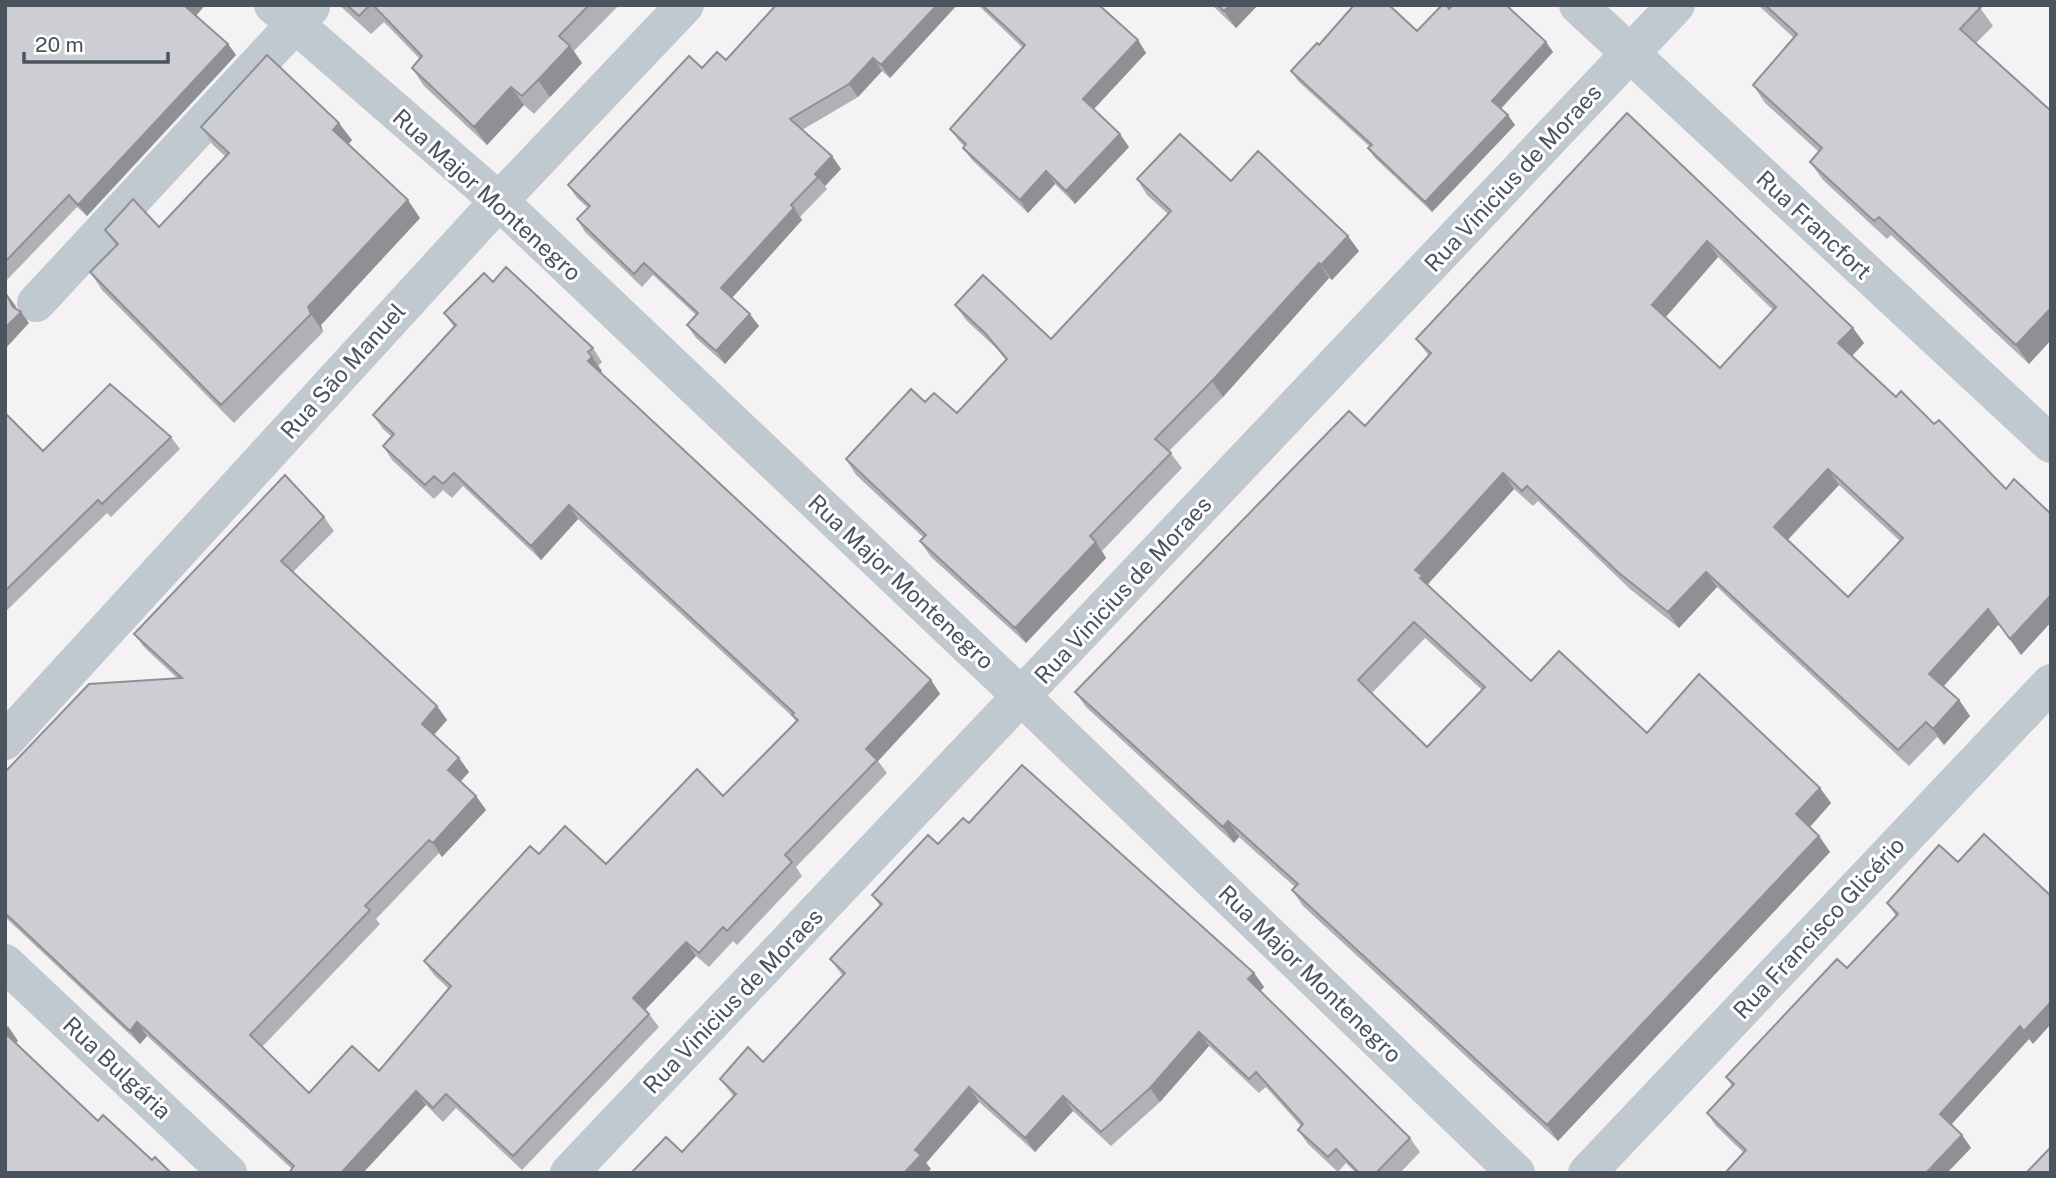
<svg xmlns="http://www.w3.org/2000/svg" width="2056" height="1178" viewBox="0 0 2056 1178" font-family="'Public Sans',sans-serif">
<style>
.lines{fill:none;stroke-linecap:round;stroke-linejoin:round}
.minor{stroke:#c0c8d0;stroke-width:38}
.wall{fill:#afb1b6;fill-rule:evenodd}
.shaded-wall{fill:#8f9094}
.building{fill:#ccced4;stroke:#8f9094;stroke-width:2;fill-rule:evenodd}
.labels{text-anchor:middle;stroke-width:6;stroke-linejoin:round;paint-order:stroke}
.street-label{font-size:23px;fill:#4a545f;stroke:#fff}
</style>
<rect width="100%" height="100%" fill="#f4f2f2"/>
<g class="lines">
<path class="minor" d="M 273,5 L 499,201 L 1022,697 L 1516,1173
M 1578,5 L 2051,444
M 36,303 L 311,7
M 5,741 L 499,201 L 685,5
M 5,963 L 228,1173
M 569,1173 L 1676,5
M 1587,1173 L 2051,683"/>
</g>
<path class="wall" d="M 5,5 L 205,5 L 196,16 L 228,44 L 236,55 L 87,216 L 77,207 L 5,282 Z
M 339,5 L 619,5 L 574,51 L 582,63 L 534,114 L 524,105 L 487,145 L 424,86 L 412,68 L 420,59 L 384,22 L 371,34 Z
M 957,5 L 890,78 L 882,71 L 858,97 L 802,130 L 832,156 L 841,169 L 825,186 L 827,189 L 800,217 L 802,220 L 732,298 L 759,326 L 725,364 L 696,338 L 687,325 L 696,315 L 653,275 L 642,287 L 585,232 L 577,219 L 588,208 L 577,198 L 568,185 L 702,68 L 726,60 Z
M 978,5 L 1099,5 L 1138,40 L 1146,53 L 1094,109 L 1129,147 L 1075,204 L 1055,184 L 1028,213 L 972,160 L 963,148 L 964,146 L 959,141 L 950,129 L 1023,48 Z
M 1212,5 L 1258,5 L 1236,28 Z
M 1758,5 L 1984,5 L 1981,9 L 1993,26 L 1976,43 L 2051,111 L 2051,340 L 2029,364 L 1891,235 L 1887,239 L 1823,180 L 1810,162 L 1819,152 L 1765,103 L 1753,85 L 1794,38 Z
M 1449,9 L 1546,42 L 1553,52 L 1501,109 L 1515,125 L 1432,212 L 1375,158 L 1368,148 L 1370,147 L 1298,81 L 1291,71 L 1319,45 L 1417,31 Z
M 1627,113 L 1853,328 L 1864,343 L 1852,356 L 1896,397 L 1934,424 L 2006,489 L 2051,514 L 2051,622 L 2021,655 L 1999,624 L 1944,686 L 1959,700 L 1970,716 L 1944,745 L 1937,737 L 1909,766 L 1717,587 L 1679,628 L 1630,589 L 1538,501 L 1533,506 L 1514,489 L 1428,584 L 1431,588 L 1531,681 L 1647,733 L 1820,788 L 1831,803 L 1810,827 L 1819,836 L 1830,852 L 1558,1141 L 1303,906 L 1292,890 L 1295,887 L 1239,837 L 1234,843 L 1086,707 L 1075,692 L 1365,426 L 1429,356 L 1416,339 ZM 1718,257 L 1773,310 L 1720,368 L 1666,317 ZM 1839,485 L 1900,541 L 1848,597 L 1788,540 ZM 1425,638 L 1482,690 L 1427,747 L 1371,694 Z
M 201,127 L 352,140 L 348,144 L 420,218 L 321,325 L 323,332 L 234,423 L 102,290 L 90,272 L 116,246 L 105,230 L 159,227 L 226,157 L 213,145 Z
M 1137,179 L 1231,181 L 1359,251 L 1332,280 L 1329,278 L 1223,397 L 1169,451 L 1182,468 L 1102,551 L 1106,558 L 1026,643 L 931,557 L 920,541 L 924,538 L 856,475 L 846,459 L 925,402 L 957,413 L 1006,360 L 996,348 L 966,320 L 955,305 L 1051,339 L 1168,214 L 1147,195 Z
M 493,282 L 593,348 L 602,362 L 598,366 L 602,371 L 600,373 L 931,680 L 940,694 L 878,761 L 887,773 L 796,867 L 802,876 L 737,945 L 733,941 L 709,967 L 696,956 L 645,1010 L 649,1014 L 659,1027 L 522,1170 L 456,1108 L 443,1122 L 426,1105 L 292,1169 L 147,1036 L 140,1044 L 5,917 L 5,772 L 177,678 L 144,647 L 134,634 L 324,517 L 334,531 L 293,572 L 437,706 L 447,720 L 434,735 L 459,758 L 469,772 L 460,782 L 476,796 L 486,810 L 442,857 L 439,853 L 376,919 L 380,924 L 262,1047 L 309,1093 L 379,1071 L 449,989 L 434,975 L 424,961 L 539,854 L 606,864 L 723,796 L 796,722 L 793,717 L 578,519 L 541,560 L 463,486 L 452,498 L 443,490 L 434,499 L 392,460 L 383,446 L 392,437 L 383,429 L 373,415 L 454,327 L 444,313 Z
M 5,413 L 43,451 L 171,437 L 180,449 L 111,517 L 107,513 L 5,612 Z
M 969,823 L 1254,973 L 1264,987 L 1260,991 L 1410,1138 L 1420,1152 L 1400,1173 L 1356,1173 L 1346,1163 L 1338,1172 L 1308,1144 L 1298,1130 L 1301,1126 L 1266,1087 L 1259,1093 L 1209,1046 L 1160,1102 L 1111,1146 L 1073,1111 L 1035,1152 L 979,1102 L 926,1163 L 931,1169 L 682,1152 L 734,1097 L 720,1079 L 763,1062 L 843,976 L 830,959 L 880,906 L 872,895 L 938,844 Z
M 1939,845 L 2033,1044 L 2029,1039 L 1951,1125 L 1962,1135 L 1971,1148 L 1744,1153 L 1716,1126 L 1707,1113 L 1732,1086 L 1726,1077 L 1847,968 L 1896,916 L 1887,903 Z"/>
<path class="shaded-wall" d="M 187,5 L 205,5 L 194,18 L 186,7 Z
M 937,5 L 957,5 L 890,78 L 881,65 Z
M 1230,5 L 1258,5 L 1236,28 L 1224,11 Z
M 1138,40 L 1146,53 L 1091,112 L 1083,99 Z
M 1546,42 L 1553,52 L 1499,110 L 1492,101 Z
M 228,44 L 236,55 L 87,216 L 78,205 Z
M 570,46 L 582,63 L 550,97 L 538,80 Z
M 873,58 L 882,71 L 858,97 L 849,84 Z
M 511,87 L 524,105 L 487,145 L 474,127 Z
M 1508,115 L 1515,125 L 1432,212 L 1425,202 Z
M 339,123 L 352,140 L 346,147 L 333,130 Z
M 1120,134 L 1129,147 L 1075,204 L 1066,191 Z
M 832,156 L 841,169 L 825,186 L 815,174 Z
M 1046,171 L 1055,184 L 1028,213 L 1020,200 Z
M 408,200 L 420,218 L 321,325 L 323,332 L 311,314 L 308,307 Z
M 794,208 L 802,220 L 730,300 L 721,288 Z
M 1348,236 L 1359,251 L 1332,280 L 1321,265 Z
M 1707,241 L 1718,257 L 1663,320 L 1652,305 Z
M 1319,263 L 1329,278 L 1223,397 L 1212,381 Z
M 7,294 L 15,305 L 19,314 L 21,312 L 29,323 L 5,349 L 5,328 L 13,307 Z
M 2051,308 L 2051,340 L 2029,364 L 2016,345 Z
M 750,314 L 759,326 L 725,364 L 716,351 Z
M 1853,328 L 1864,343 L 1849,359 L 1838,343 Z
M 592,357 L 602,371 L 598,375 L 588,361 Z
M 1828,469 L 1839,485 L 1785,542 L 1774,527 Z
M 1503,473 L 1514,489 L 1428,584 L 1434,592 L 1431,594 L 1415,570 Z
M 569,505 L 578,519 L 541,560 L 531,546 Z
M 1096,542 L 1106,558 L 1026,643 L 1015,628 Z
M 1706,572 L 1717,587 L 1679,628 L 1668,612 Z
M 2051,595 L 2051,622 L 2021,655 L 2010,639 Z
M 1988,609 L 1999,624 L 1940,690 L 1929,674 Z
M 931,680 L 940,694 L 878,761 L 866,749 Z
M 1959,700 L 1970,716 L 1944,745 L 1933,729 Z
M 437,706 L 447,720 L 431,738 L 422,724 Z
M 459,758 L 469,772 L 458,784 L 448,770 Z
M 1820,788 L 1831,803 L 1807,830 L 1796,814 Z
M 476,796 L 486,810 L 442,857 L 433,843 Z
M 1228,821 L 1239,837 L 1234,843 L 1223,827 Z
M 1819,836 L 1830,852 L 1558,1141 L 1547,1125 Z
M 686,942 L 696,956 L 643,1012 L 633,998 Z
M 1254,973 L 1264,987 L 1258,994 L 1248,979 Z
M 2050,1002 L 2051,1024 L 2033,1044 L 2024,1031 Z
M 137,1022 L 147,1036 L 140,1044 L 130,1031 Z
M 8,1026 L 18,1041 L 13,1046 L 5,1034 L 5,1029 Z
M 2020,1026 L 2029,1039 L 1949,1127 L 1940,1114 Z
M 1199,1032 L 1209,1046 L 1160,1102 L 1150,1088 Z
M 969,1087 L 979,1102 L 926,1163 L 931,1169 L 927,1173 L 904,1173 L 915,1150 Z
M 416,1091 L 426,1105 L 363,1173 L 341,1173 Z
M 1063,1096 L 1073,1111 L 1035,1152 L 1025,1138 Z
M 1962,1135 L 1971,1148 L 1947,1173 L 1926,1173 Z"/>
<path class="building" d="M 5,5 L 187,5 L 186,7 L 228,44 L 78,205 L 69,195 L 5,262 Z
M 347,5 L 370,5 L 359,16 Z
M 373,5 L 589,5 L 559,36 L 570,46 L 538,80 L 522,96 L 511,87 L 474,127 L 412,68 L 422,56 Z
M 776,5 L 937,5 L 881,65 L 873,58 L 849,84 L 790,119 L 832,156 L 815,174 L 818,177 L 791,205 L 794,208 L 721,288 L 750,314 L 716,351 L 687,325 L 698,313 L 644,263 L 634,274 L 577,219 L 590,206 L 568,185 L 689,56 L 702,68 L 717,52 L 726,60 Z
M 982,5 L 1099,5 L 1138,40 L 1083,99 L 1120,134 L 1066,191 L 1046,171 L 1020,200 L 963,148 L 966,144 L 950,129 L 1025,45 Z
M 1218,5 L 1230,5 L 1224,11 Z
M 1354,5 L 1389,5 L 1417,31 L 1442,5 L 1446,5 L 1449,9 L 1453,5 L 1506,5 L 1546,42 L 1492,101 L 1508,115 L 1425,202 L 1368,148 L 1372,145 L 1291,71 L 1317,43 L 1319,45 Z
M 1765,5 L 1977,5 L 1980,8 L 1960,29 L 2051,111 L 2051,308 L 2016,345 L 1879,217 L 1874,221 L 1810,162 L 1822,148 L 1753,85 L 1797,34 Z
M 267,55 L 339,123 L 333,130 L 408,200 L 308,307 L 311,314 L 221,405 L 90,272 L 118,244 L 105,230 L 133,199 L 159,227 L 229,153 L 201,127 Z
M 1627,113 L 1853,328 L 1838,343 L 1896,397 L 1901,391 L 1934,424 L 1939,420 L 2006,489 L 2014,479 L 2051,514 L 2051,595 L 2010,639 L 1988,609 L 1929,674 L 1959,700 L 1933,729 L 1926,722 L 1898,750 L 1706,572 L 1668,612 L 1619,573 L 1527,486 L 1522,491 L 1503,473 L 1415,570 L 1423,576 L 1420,578 L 1531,681 L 1559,651 L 1647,733 L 1699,674 L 1820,788 L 1796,814 L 1819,836 L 1547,1125 L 1292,890 L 1298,884 L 1228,821 L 1223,827 L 1075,692 L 1349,411 L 1365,426 L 1431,353 L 1416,339 ZM 1707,241 L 1776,307 L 1720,368 L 1652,305 ZM 1828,469 L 1903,538 L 1848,597 L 1774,527 ZM 1414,622 L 1485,687 L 1427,747 L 1358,680 Z
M 1180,134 L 1231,181 L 1258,151 L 1348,236 L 1321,265 L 1319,263 L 1212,381 L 1155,439 L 1171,453 L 1090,536 L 1096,542 L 1015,628 L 920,541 L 926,535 L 846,459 L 911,389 L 925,402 L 934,393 L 957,413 L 1007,359 L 985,333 L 955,305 L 983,275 L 1051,339 L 1171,211 L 1137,179 Z
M 506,267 L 593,348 L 588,352 L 592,357 L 588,361 L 931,680 L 866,749 L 877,760 L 785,855 L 792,862 L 727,931 L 723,927 L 699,953 L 686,942 L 633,998 L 649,1014 L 513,1156 L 446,1094 L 433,1108 L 416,1091 L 341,1173 L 289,1173 L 294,1166 L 137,1022 L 130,1031 L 5,913 L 5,772 L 89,684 L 182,678 L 134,634 L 285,475 L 324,517 L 281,561 L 437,706 L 422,724 L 459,758 L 448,770 L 476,796 L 433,843 L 429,840 L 365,906 L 370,910 L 250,1035 L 309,1093 L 352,1046 L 379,1071 L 451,986 L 424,961 L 530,846 L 539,854 L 565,826 L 606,864 L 697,769 L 723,796 L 798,720 L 792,715 L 794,713 L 569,505 L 531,546 L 454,473 L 443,484 L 434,476 L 425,485 L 383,446 L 394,434 L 373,415 L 456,325 L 444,313 L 484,273 L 493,282 Z
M 5,292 L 13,307 L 21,312 L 5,328 Z
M 110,384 L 171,437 L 102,504 L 98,500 L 5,591 L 5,413 L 43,451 Z
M 1022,765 L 1254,973 L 1248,979 L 1410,1138 L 1376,1173 L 1359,1173 L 1336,1149 L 1328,1157 L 1298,1130 L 1303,1124 L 1256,1072 L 1249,1079 L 1199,1032 L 1150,1088 L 1101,1132 L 1063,1096 L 1025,1138 L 969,1087 L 915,1150 L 921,1155 L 904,1173 L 631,1173 L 666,1137 L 682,1152 L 736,1094 L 720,1079 L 748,1047 L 763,1062 L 845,973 L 830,959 L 882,904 L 872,895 L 928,835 L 938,844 L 963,818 L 969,823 Z
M 1984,834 L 2051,896 L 2051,1002 L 2024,1031 L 2020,1026 L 1940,1114 L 1962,1135 L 1926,1173 L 1725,1173 L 1746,1150 L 1707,1113 L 1734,1084 L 1726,1077 L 1837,959 L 1847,968 L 1898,914 L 1887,903 L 1939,845 L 1958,862 Z
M 5,1033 L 98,1121 L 103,1115 L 152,1160 L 155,1157 L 171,1173 L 5,1173 Z
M 2051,1147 L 2051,1173 L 2026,1173 Z"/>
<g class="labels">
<g class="street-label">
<text transform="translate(1513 178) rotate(-47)" y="8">Rua Vinicius de Moraes</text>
<text transform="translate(487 195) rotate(42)" y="8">Rua Major Montenegro</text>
<text transform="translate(1814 225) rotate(43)" y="8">Rua Francfort</text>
<text transform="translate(343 371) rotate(-48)" y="8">Rua São Manuel</text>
<text transform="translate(901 582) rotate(43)" y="8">Rua Major Montenegro</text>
<text transform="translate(1123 590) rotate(-47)" y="8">Rua Vinicius de Moraes</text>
<text transform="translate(1819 928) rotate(-47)" y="8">Rua Francisco Glicério</text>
<text transform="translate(1310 974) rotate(44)" y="8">Rua Major Montenegro</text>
<text transform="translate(733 1001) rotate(-46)" y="8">Rua Vinicius de Moraes</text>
<text transform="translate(117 1068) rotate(43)" y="8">Rua Bulgária</text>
</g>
</g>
<rect width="2056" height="1178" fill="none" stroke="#4a545f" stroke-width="14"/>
<path d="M24 52v10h144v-10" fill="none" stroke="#4a545f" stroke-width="3.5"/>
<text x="35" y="52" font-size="21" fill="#4a545f" stroke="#ffffff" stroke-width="5" paint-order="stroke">20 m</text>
</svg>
